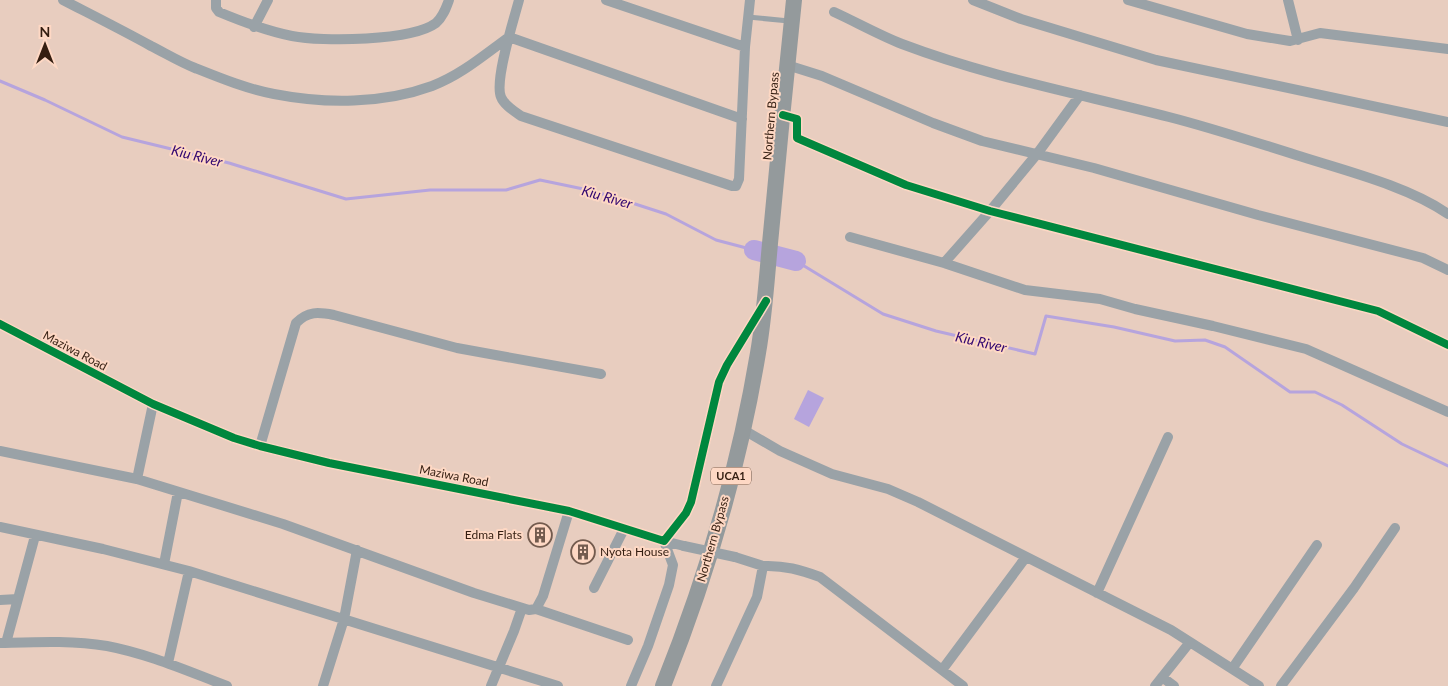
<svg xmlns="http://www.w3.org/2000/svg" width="1448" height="686" viewBox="0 0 1448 686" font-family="Lato,sans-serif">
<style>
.water{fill:#b6a4dd}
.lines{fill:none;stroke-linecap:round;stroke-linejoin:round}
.stream{stroke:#b6a4dd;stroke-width:3}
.river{stroke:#b6a4dd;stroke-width:20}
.lane{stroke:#9aa2a7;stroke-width:5}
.street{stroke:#9aa2a7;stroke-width:10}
.primary{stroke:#949a9c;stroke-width:16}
.street-bridge{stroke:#9aa2a7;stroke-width:10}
.cycleway-casing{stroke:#fed8c4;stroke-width:11}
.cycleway{stroke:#00873e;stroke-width:8}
.labels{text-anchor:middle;stroke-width:4;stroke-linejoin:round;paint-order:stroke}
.shield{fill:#fed8c4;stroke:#715647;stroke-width:1}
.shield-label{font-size:11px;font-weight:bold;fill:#341e11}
.street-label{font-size:12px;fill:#341e11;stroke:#fed8c4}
.poi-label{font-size:12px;fill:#341e11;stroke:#fed8c4;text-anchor:end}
.water-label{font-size:14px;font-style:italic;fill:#2f046f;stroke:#fed8c4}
</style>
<rect width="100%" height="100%" fill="#e8cdbf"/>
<path class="water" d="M 808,390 L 824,398 L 809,427 L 794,419 Z"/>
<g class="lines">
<path class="stream" d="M 0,81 L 45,100 L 122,137 L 229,163 L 346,199 L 430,190 L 506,190 L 540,180 L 593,191 L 629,202 L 666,214 L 716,240 L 754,250
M 796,261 L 883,314 L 936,331 L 1035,354 L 1046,316 L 1114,327 L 1175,341 L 1205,340 L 1225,347 L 1290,392 L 1315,392 L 1342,405 L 1402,444 L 1448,466"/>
<path class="river" d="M 754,250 L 796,261"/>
<path class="lane" d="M 748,17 L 789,21"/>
<path class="street" d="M 63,0 C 92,15 122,30 151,46 C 165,53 180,62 195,68 C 220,78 247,89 274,94 C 325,104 383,104 432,86 C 461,75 484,55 509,37
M 216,0 L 216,8 L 219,12 C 243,22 267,31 292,36 C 322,42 412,41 436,23 C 443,17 446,8 449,0
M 519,0 C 514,19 494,81 501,97 C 504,105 514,111 521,116 L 732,186 L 736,186 L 739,179 L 745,47 L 750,0
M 606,0 L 745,47
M 973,0 L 1021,19 L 1156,60 L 1448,122
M 1128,0 L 1247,34 L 1290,41 L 1320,33 L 1448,49
M 1288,0 L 1298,40
M 834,12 C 856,22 879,35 902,44 C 989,77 1080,94 1169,117 C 1212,128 1254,142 1296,155 C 1343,170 1408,186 1448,214
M 254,27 L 268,0
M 509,37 L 742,119
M 787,65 L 822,76 L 933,123 L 982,141 L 1094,168 L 1258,215 L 1423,258 L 1448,270
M 783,115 L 797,119 L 797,138 L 906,185 L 990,211 L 1378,311 L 1448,345
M 850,237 L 944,263 L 1025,290 L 1100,299 L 1135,309 L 1213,326 L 1306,349 L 1448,412
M 944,263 L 990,211 L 1037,154 L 1080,95
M 0,324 L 153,404 L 234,438 L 260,446 L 329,463 L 569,511 L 664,541 L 686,513 L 691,502 L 719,382 L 727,365 L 762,308
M 742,429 L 780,451 L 832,474 L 888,489 L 918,502 L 1171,630 L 1259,686
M 260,446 L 296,323 C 308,311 318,312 334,315 L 457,348 L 601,374
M 0,451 L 137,479 L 283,524 L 474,593 L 529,610 L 536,609 L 543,596 L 569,511
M 137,479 L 153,404
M 0,527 L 103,549 L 189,571 L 558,686
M 664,541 L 684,546
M 735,557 L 763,566
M 164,564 L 178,492
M 594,588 L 624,529
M 1097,593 L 1168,437
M 0,600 L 18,599
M 536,609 L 628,640
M 0,643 C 35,642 72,640 107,646 C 149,654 187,671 227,686
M 6,643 L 35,536
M 168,663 L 189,571
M 1232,669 L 1317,545
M 942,670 L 1026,557
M 1162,677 L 1174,686
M 323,686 L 344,619 L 357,550
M 491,686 L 514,631 L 522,608
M 631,686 L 648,646 L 669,585 L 673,565 L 664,541
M 716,686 L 757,597 L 763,566 C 784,565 801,570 820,577 L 963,686
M 1155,686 L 1190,642
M 1281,686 L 1354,588 L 1395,528"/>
<path class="primary" d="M 663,686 C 706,579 739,467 758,353 C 765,313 767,273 771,233 C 778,155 786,78 794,0"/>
<path class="street-bridge" d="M 684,546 L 735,557"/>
<g class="cycleway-casing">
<path id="cycleway" d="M 783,115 L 797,119 L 797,138 L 906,185 L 990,211 L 1378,311 L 1448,345
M 0,324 L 153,404 L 234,438 L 260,446 L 329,463 L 569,511 L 664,541 L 686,513 L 691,502 L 719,382 L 727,365 L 766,301"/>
</g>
<use href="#cycleway" class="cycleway"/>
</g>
<defs>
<g id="building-ring" transform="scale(1.25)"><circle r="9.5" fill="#fed8c4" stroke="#735b4e" stroke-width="1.5"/><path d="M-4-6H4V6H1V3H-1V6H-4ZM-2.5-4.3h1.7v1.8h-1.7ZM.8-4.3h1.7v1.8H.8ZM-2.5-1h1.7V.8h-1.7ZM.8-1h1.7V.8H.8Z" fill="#735b4e"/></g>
</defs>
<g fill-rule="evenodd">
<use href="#building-ring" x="540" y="535"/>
<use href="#building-ring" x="583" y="552"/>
</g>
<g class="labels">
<rect class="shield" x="711" y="467.5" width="40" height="17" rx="4"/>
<g class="shield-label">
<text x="731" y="480">UCA1</text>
</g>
<g class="street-label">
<text transform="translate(771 116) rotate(-85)" y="4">Northern Bypass</text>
<text transform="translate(75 351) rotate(28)" y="4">Maziwa Road</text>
<text transform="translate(454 476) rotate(11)" y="4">Maziwa Road</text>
<text transform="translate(713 539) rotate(-74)" y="4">Northern Bypass</text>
</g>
<g class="poi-label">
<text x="522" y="539">Edma Flats</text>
<text x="600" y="556" text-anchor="start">Nyota House</text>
</g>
<g class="water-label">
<text transform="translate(197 156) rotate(14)" y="5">Kiu River</text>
<text transform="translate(607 197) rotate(16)" y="5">Kiu River</text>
<text transform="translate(981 342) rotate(13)" y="5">Kiu River</text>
</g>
</g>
<g transform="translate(45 45)" stroke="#fed8c4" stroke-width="4" paint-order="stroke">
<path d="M0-4L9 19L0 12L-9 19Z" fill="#341e11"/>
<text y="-8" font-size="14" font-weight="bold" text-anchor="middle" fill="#341e11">N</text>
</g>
</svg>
